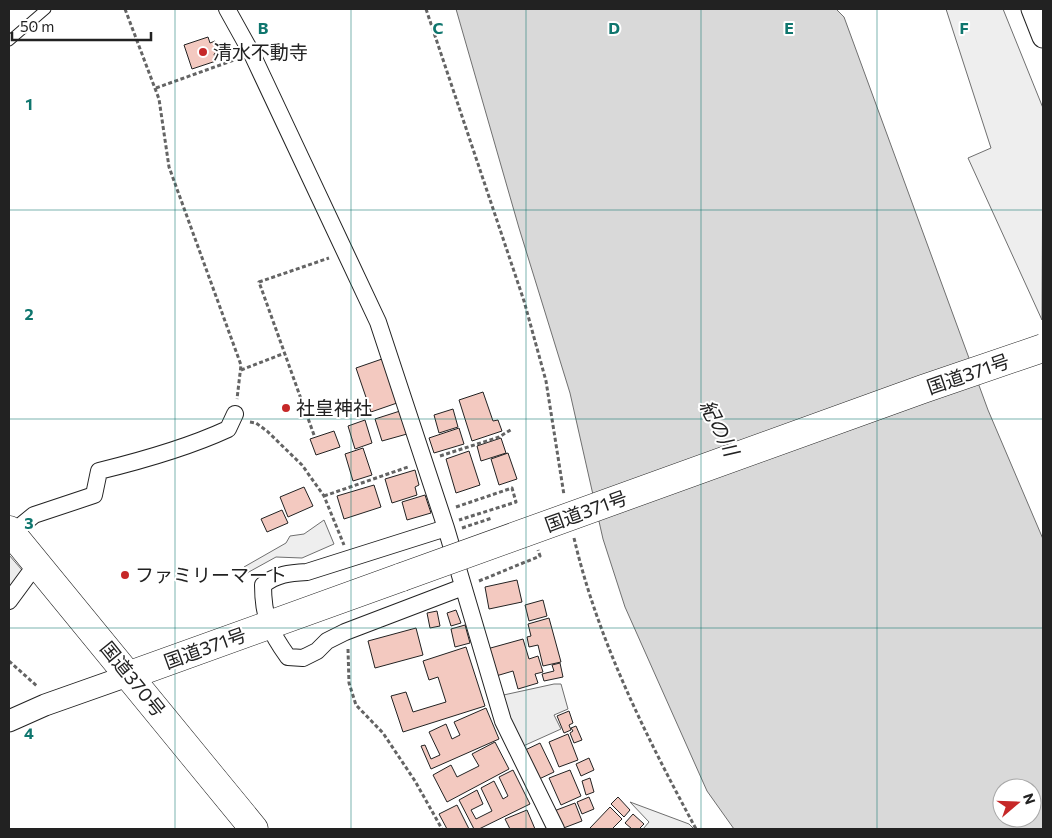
<svg xmlns="http://www.w3.org/2000/svg" width="1052" height="838" viewBox="0 0 1052 838" font-family="Commissioner,'Noto Sans JP',sans-serif">
<style>
.green{fill:#eee;stroke:#6f6f6f}
.parking{fill:#ededed;stroke:#6f6f6f}
.water{fill:#d9d9d9;stroke:#6f6f6f;fill-rule:evenodd}
.building{fill:#f3c9c0;stroke:#222}
.lines{fill:none;stroke-linecap:round;stroke-linejoin:round}
.service-casing{stroke:#222;stroke-width:11}
.minor-casing{stroke:#222;stroke-width:18}
.tertiary-casing{stroke:#222;stroke-width:23}
.trunk-casing{stroke:#222;stroke-width:29}
.path{stroke:#646464;stroke-width:3;stroke-dasharray:4 2.5;stroke-linecap:butt}
.service{stroke:#fff;stroke-width:9}
.minor{stroke:#fff;stroke-width:16}
.tertiary{stroke:#fff;stroke-width:21}
.trunk{stroke:#fff;stroke-width:28}
.trunk-bridge-casing{stroke:#222;stroke-width:29;stroke-linecap:butt}
.trunk-bridge{stroke:#fff;stroke-width:28}
.grid{fill:none;stroke:#0f766e;stroke-width:1;stroke-opacity:0.55}
.poi-dot{fill:#c62828;stroke:#fff;stroke-width:2}
.labels{text-anchor:middle;stroke-width:4;stroke-linejoin:round;paint-order:stroke}
.poi-label{font-size:19px;fill:#222;stroke:#fff;text-anchor:start}
.street-label{font-size:19px;fill:#222;stroke:#fff}
.water-label{font-size:20px;font-style:italic;fill:#222;stroke:#fff}
.grid-label{font-size:16px;text-anchor:middle;font-weight:bold;fill:#0f766e;stroke:#fff;stroke-width:4;stroke-linejoin:round;paint-order:stroke}
</style>
<rect width="100%" height="100%" fill="#fff"/>
<path class="green" d="M 946,9 L 1003,9 L 1043,108 L 1042,320 L 968,158 L 991,148 Z
M 324,520 L 334,544 L 302,558 L 276,557 L 247,573 L 244,567 L 286,543 L 290,536 L 304,534 Z
M 630,802 L 689,824 L 694,829 L 643,829 L 649,822 Z"/>
<path class="parking" d="M 9,555 L 22,570 L 9,588 Z
M 554,684 L 561,684 L 568,709 L 554,715 L 561,729 L 521,747 L 499,696 Z"/>
<path class="water" d="M 456,9 L 836,9 L 844,17 L 988,410 L 1043,539 L 1043,829 L 734,829 L 707,791 L 625,607 L 603,539 L 570,393 L 519,228 ZM 1002,788 L 1032,788 L 1032,818 L 1002,818 Z"/>
<path class="building" d="M 208,37 L 210,43 L 215,41 L 219,52 L 214,54 L 216,61 L 192,69 L 184,45 Z
M 382,359 L 397,403 L 371,412 L 356,368 Z
M 483,392 L 493,421 L 498,420 L 502,431 L 472,441 L 459,400 Z
M 453,409 L 458,427 L 439,433 L 434,415 Z
M 400,411 L 407,434 L 382,441 L 375,419 Z
M 365,420 L 372,443 L 355,449 L 348,426 Z
M 459,428 L 464,444 L 434,453 L 429,438 Z
M 334,431 L 340,447 L 316,455 L 310,439 Z
M 501,438 L 506,453 L 481,461 L 477,446 Z
M 363,448 L 372,475 L 353,481 L 345,454 Z
M 469,451 L 480,485 L 456,493 L 446,459 Z
M 508,453 L 517,479 L 499,485 L 491,459 Z
M 415,470 L 419,485 L 415,487 L 417,495 L 392,503 L 385,479 Z
M 374,485 L 381,507 L 344,519 L 337,496 Z
M 304,487 L 313,506 L 288,517 L 280,497 Z
M 425,495 L 431,513 L 407,520 L 402,502 Z
M 282,510 L 288,523 L 267,532 L 261,519 Z
M 517,580 L 522,602 L 489,609 L 485,587 Z
M 543,600 L 547,616 L 529,621 L 525,605 Z
M 456,610 L 461,623 L 451,626 L 447,613 Z
M 437,611 L 440,626 L 430,628 L 427,613 Z
M 549,618 L 561,662 L 543,666 L 538,645 L 529,647 L 527,637 L 531,636 L 528,624 Z
M 465,625 L 470,643 L 455,647 L 451,629 Z
M 416,628 L 423,655 L 375,668 L 368,641 Z
M 523,639 L 529,659 L 538,656 L 543,672 L 535,674 L 538,683 L 518,689 L 513,671 L 496,676 L 487,649 Z
M 466,647 L 485,706 L 403,732 L 391,696 L 406,692 L 413,712 L 446,702 L 438,677 L 429,680 L 423,661 Z
M 560,663 L 563,677 L 544,681 L 542,674 L 554,671 L 552,665 Z
M 486,708 L 499,739 L 431,769 L 421,746 L 425,745 L 431,759 L 440,755 L 429,732 L 446,724 L 452,739 L 460,735 L 454,722 Z
M 569,711 L 573,723 L 569,725 L 571,730 L 564,733 L 557,716 Z
M 576,726 L 582,740 L 574,743 L 570,733 L 573,731 L 571,728 Z
M 568,734 L 578,760 L 559,767 L 549,742 Z
M 495,742 L 509,769 L 447,802 L 433,775 L 451,765 L 457,777 L 479,766 L 472,754 Z
M 540,743 L 554,772 L 537,780 L 523,751 Z
M 589,758 L 594,770 L 581,776 L 576,764 Z
M 513,770 L 530,804 L 479,829 L 474,829 L 459,800 L 477,790 L 483,804 L 471,810 L 476,819 L 492,811 L 481,788 L 494,781 L 503,799 L 508,796 L 499,777 Z
M 570,770 L 581,796 L 561,805 L 549,778 Z
M 590,778 L 594,792 L 586,795 L 582,781 Z
M 589,797 L 594,809 L 582,814 L 577,802 Z
M 618,797 L 630,810 L 624,817 L 611,804 Z
M 575,803 L 582,821 L 561,829 L 554,811 Z
M 457,805 L 469,829 L 447,829 L 439,814 Z
M 610,807 L 622,819 L 612,829 L 591,829 L 590,828 Z
M 527,810 L 535,829 L 510,829 L 505,819 Z
M 633,814 L 644,824 L 639,829 L 632,829 L 625,823 Z"/>
<g class="lines">
<g class="service-casing">
<path id="service" d="M 9,41 L 46,9"/>
</g>
<g class="minor-casing">
<path id="minor" d="M 227,9 L 252,54 L 378,322 L 446,528 L 503,721 L 556,829
M 446,528 L 307,572 C 289,573 277,574 263,585 C 263,617 270,632 288,657 L 303,658 L 317,651 L 327,641 L 345,632 L 463,587
M 12,533 L 34,515 L 94,495 L 99,471 C 144,460 187,448 228,429 L 235,414
M 9,601 L 37,563"/>
</g>
<g class="tertiary-casing">
<path id="tertiary" d="M 1032,9 L 1043,37
M 9,721 L 45,705 L 130,675"/>
</g>
<g class="trunk-casing">
<path id="trunk" d="M 9,530 L 254,829
M 130,675 L 402,577"/>
</g>
<path class="path" d="M 125,9 L 159,99 L 169,167 L 241,365 L 237,399
M 426,9 L 524,301 L 546,381 L 564,495
M 156,88 L 237,59
M 241,370 L 285,353
M 250,422 L 256,423 L 267,431 L 302,465 L 324,496 L 344,545
M 314,435 L 259,282 L 329,258
M 440,456 L 499,437 L 512,429
M 324,496 L 408,467
M 456,507 L 512,488 L 516,502 L 459,520
M 462,528 L 492,518
M 574,538 C 598,641 646,736 696,829
M 479,581 L 540,556 L 538,550
M 348,649 L 349,683 L 356,705 L 383,733 L 415,781 L 442,829
M 9,661 L 38,687"/>
<use href="#service" class="service"/>
<use href="#minor" class="minor"/>
<use href="#tertiary" class="tertiary"/>
<use href="#trunk" class="trunk"/>
<g class="trunk-bridge-casing">
<path id="trunk-bridge" d="M 402,577 L 923,389 L 1043,348"/>
</g>
<use href="#trunk-bridge" class="trunk-bridge"/>
</g>
<path class="grid" d="M 175,9 L 175,829M 351,9 L 351,829M 526,9 L 526,829M 701,9 L 701,829M 877,9 L 877,829M 9,210 L 1043,210M 9,419 L 1043,419M 9,628 L 1043,628"/>
<g class="poi-dot">
<circle cx="203" cy="52" r="5"/>
<circle cx="286" cy="408" r="5"/>
<circle cx="125" cy="575" r="5"/>
</g>
<g class="labels">
<g class="poi-label">
<text x="213" y="59">清水不動寺</text>
<text x="296" y="415">社皇神社</text>
<text x="135" y="582">ファミリーマート</text>
</g>
<g class="street-label">
<text transform="translate(968 374) rotate(-19)" y="7">国道371号</text>
<text transform="translate(586 511) rotate(-20)" y="7">国道371号</text>
<text transform="translate(205 648) rotate(-20)" y="7">国道371号</text>
<text transform="translate(133 679) rotate(51)" y="7">国道370号</text>
</g>
<g class="water-label">
<text transform="translate(719 428) rotate(63)" y="7">紀の川</text>
</g>
</g>
<g class="grid-label">
<text x="263" y="34">B</text>
<text x="438" y="34">C</text>
<text x="614" y="34">D</text>
<text x="789" y="34">E</text>
<text x="964" y="34">F</text>
<text x="29" y="110">1</text>
<text x="29" y="320">2</text>
<text x="29" y="529">3</text>
<text x="29" y="739">4</text>
</g>
<rect width="1052" height="838" fill="none" stroke="#222222" stroke-width="20"/>
<g transform="translate(1017 803) rotate(71)"><circle r="24" fill="#ffffff" stroke="#a7a7a7"/>
<path d="M0-4L9 19L0 12L-9 19Z" fill="#c62828"/>
<text y="-8" font-size="14" font-weight="bold" text-anchor="middle" fill="#222222">N</text>
</g>
<path d="M12 32v8h139v-8" fill="none" stroke="#222222" stroke-width="2.5"/>
<text x="20" y="32" font-size="15" fill="#222222" stroke="#ffffff" stroke-width="4" paint-order="stroke">50 m</text>
</svg>
